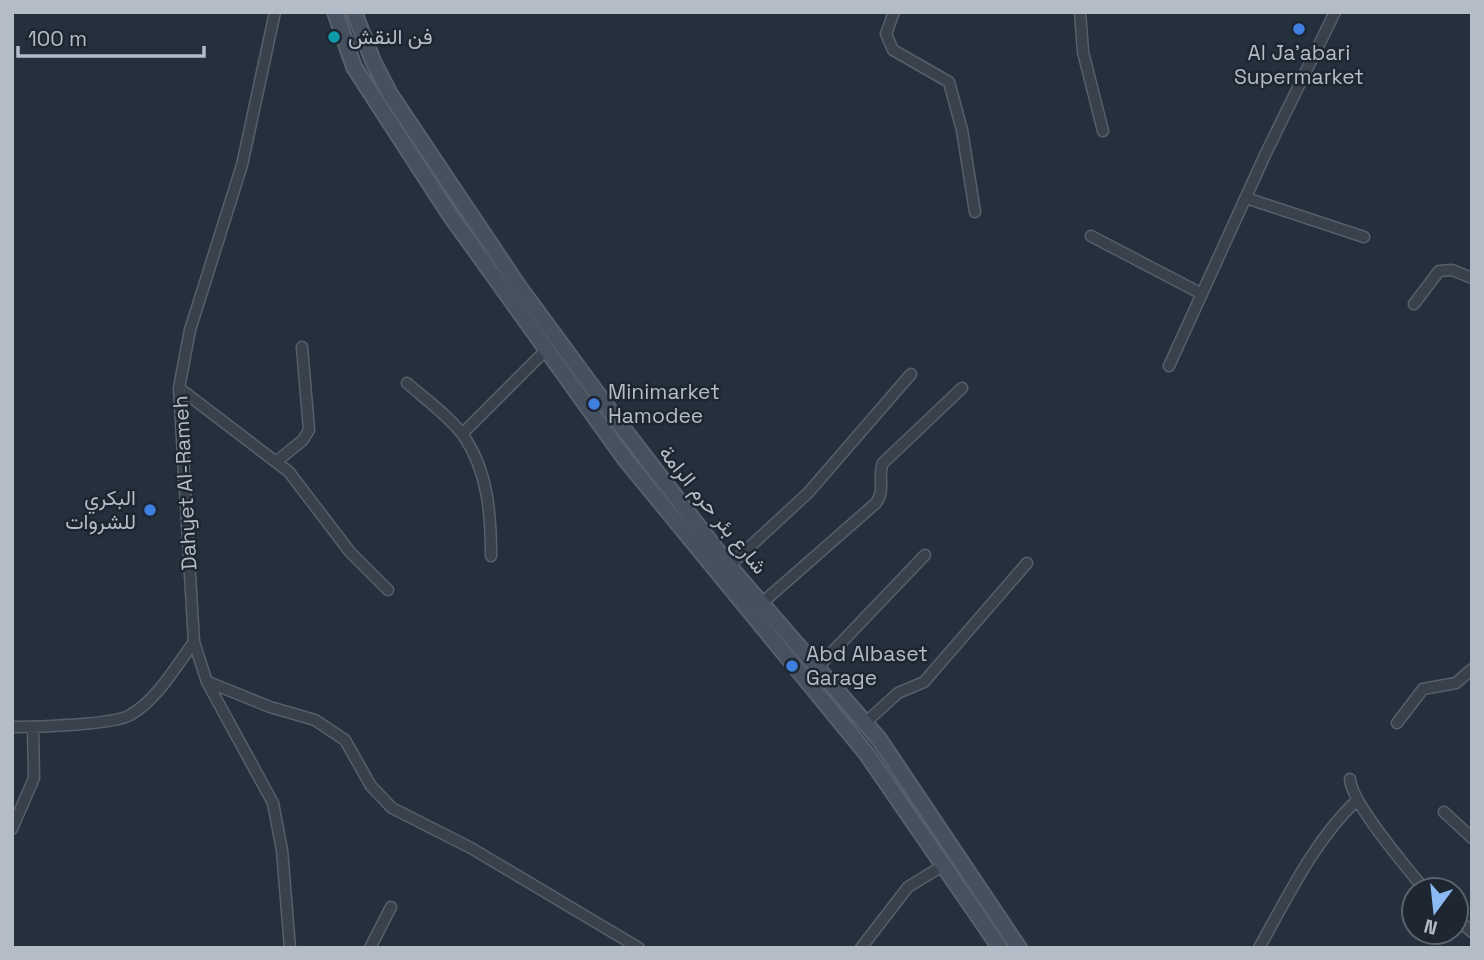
<svg xmlns="http://www.w3.org/2000/svg" width="1484" height="960" viewBox="0 0 1484 960" font-family="'Space Grotesk',Vazirmatn,sans-serif">
<style>
.lines{fill:none;stroke-linecap:round;stroke-linejoin:round}
.street-casing{stroke:#565f6a;stroke-width:13}
.secondary-casing{stroke:#565f6a;stroke-width:18}
.street{stroke:#38414c;stroke-width:10}
.secondary{stroke:#46515f;stroke-width:14}
.shop-dot{fill:#3f7fe0;stroke:#1d2631;stroke-width:2.5}
.culture-dot{fill:#0f9aa8;stroke:#1d2631;stroke-width:2.5}
.labels{text-anchor:middle;stroke-width:5;stroke-linejoin:round;paint-order:stroke}
.poi-label{font-size:21px;fill:#b4bcc7;stroke:#1d2631;text-anchor:start}
.street-label{font-size:21px;fill:#b4bcc7;stroke:#1d2631}
</style>
<rect width="100%" height="100%" fill="#24303c"/>
<g class="lines">
<g class="street-casing">
<path id="street" d="M 275,12 L 242,165 L 190,330 L 179,388 L 194,642 L 207,682 L 273,803 L 282,850 L 290,948
M 894,12 L 886,34 L 893,50 L 949,82 L 962,130 L 975,212
M 1080,12 L 1083,52 L 1103,131
M 1246,198 L 1364,237
M 1091,236 L 1202,294
M 1414,304 L 1439,271 L 1452,270 L 1472,278
M 1169,366 L 1265,155 L 1335,12
M 407,383 C 425,399 449,416 463,435 C 488,471 491,514 491,556
M 179,388 L 289,472 L 350,552 L 388,590
M 462,434 L 547,349
M 277,461 L 303,440 L 309,430 L 302,347
M 729,566 L 808,493 L 911,374
M 762,603 L 876,503 C 886,489 877,477 883,463 L 962,388
M 818,667 L 925,555
M 208,682 L 270,707 L 315,720 L 345,740 L 371,786 L 392,808 L 471,848 L 639,948
M 865,723 L 898,693 L 924,682 L 1027,563
M 1397,723 L 1423,689 L 1456,683 L 1472,669
M 12,727 C 35,727 113,725 130,715 C 157,700 176,666 194,642
M 1350,779 C 1351,803 1408,869 1425,890
M 1444,812 L 1472,838
M 12,829 L 34,778 L 33,727
M 1456,918 L 1472,932
M 370,948 L 391,907
M 861,948 L 908,887 L 944,865
M 1259,948 C 1288,896 1314,841 1357,800"/>
</g>
<g class="secondary-casing">
<path id="secondary" d="M 335,12 L 354,67 L 450,215 L 625,459 L 866,753 L 1000,948
M 354,12 L 373,61 L 390,94 L 517,284 L 622,427 L 729,566 L 879,739 L 1019,948"/>
</g>
<use href="#street" class="street"/>
<use href="#secondary" class="secondary"/>
</g>
<g class="shop-dot">
<circle cx="1299" cy="29" r="7"/>
<circle cx="594" cy="404" r="7"/>
<circle cx="150" cy="510" r="7"/>
<circle cx="792" cy="666" r="7"/>
</g>
<circle class="culture-dot" cx="334" cy="37" r="7"/>
<g class="labels">
<g class="poi-label">
<text x="348" y="44">فن النقش</text>
<text x="1299" y="60" text-anchor="middle">Al Ja'abari<tspan x="1299" dy="24">Supermarket</tspan></text>
<text x="608" y="399">Minimarket<tspan x="608" dy="24">Hamodee</tspan></text>
<text x="136" y="505" text-anchor="end">البكري<tspan x="136" dy="24">للشروات</tspan></text>
<text x="806" y="661">Abd Albaset<tspan x="806" dy="24">Garage</tspan></text>
</g>
<g class="street-label">
<text transform="translate(185 483) rotate(-93)" y="7">Dahyet Al-Rameh</text>
<text transform="translate(713 510) rotate(51)" y="7">شارع بئر حرم الرامة</text>
</g>
</g>
<rect width="1484" height="960" fill="none" stroke="#b4bcc7" stroke-width="28"/>
<g transform="translate(1435 911) rotate(195)"><circle r="33" fill="#1d2631" stroke="#59626d" stroke-width="2"/>
<path d="M0-5L12 26L0 18L-12 26Z" fill="#8cbaf4"/>
<text y="-10" font-size="19" font-weight="bold" text-anchor="middle" fill="#b4bcc7">N</text>
</g>
<path d="M18 46v10h186v-10" fill="none" stroke="#b4bcc7" stroke-width="3.5"/>
<text x="28" y="46" font-size="21" fill="#b4bcc7" stroke="#1d2631" stroke-width="5" paint-order="stroke">100 m</text>
</svg>
